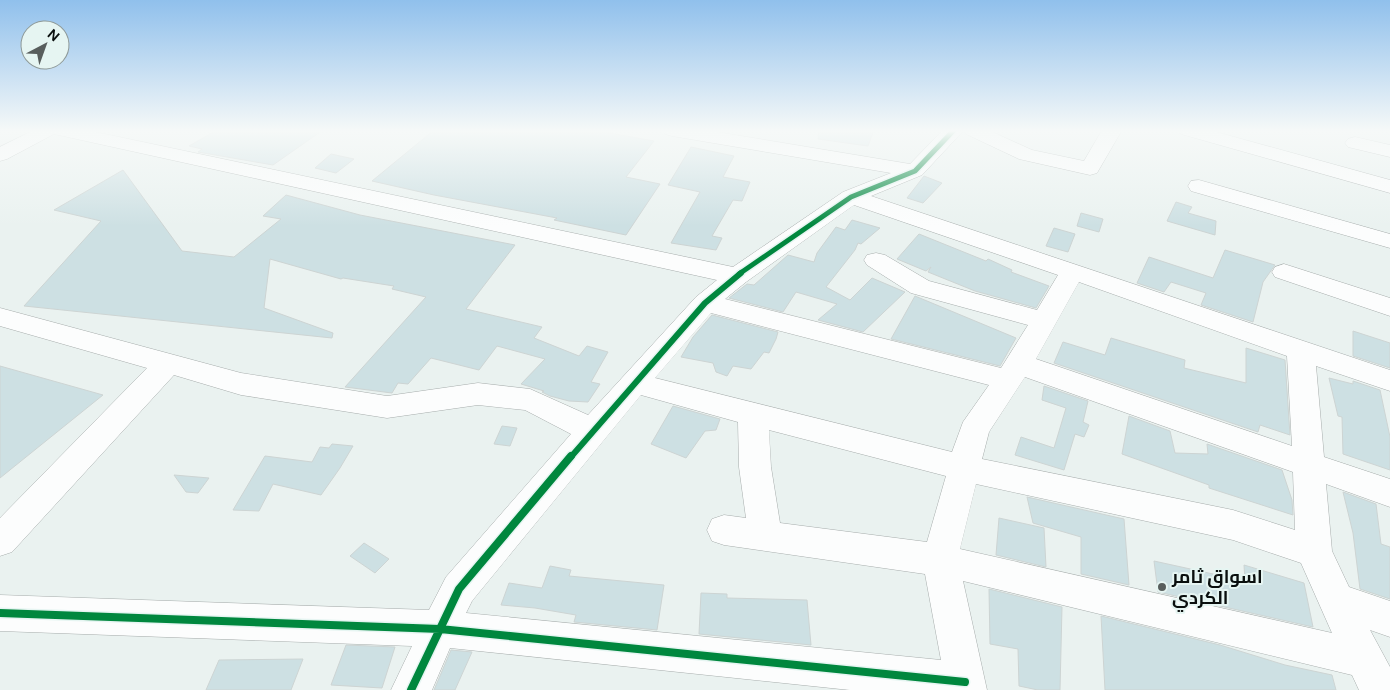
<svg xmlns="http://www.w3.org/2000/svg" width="1390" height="690" viewBox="0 0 1390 690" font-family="'DM Sans',Cairo,sans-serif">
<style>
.building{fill:#cde0e3;stroke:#cdd4d3}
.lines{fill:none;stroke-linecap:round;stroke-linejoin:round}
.minor-casing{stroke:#a7adac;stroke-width:1}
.minor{fill:#fcfdfd;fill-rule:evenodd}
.cycleway-far2-casing{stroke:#e6f5f2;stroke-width:8}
.cycleway-far1-casing{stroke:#e6f5f2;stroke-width:9}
.cycleway-casing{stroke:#e6f5f2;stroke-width:11}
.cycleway-far2{stroke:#00873e;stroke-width:5}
.cycleway-far1{stroke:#00873e;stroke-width:6}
.cycleway{stroke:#00873e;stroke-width:8}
.poi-dot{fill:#585e5d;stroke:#e6f5f2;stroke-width:2}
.labels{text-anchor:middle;stroke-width:4;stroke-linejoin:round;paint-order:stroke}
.near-poi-label{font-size:18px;font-weight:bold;fill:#0a0f0e;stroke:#e6f5f2;text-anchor:start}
</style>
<rect width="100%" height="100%" fill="#eaf2f0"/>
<path class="building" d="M 217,130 L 323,130 L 273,165 L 198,152 L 202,149 L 189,146 Z
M 434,130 L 593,130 L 654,141 L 626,177 L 660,184 L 626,235 L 554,220 L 557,218 L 434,195 L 372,181 Z
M 819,130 L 874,130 L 868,146 L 818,139 Z
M 691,147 L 734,156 L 723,177 L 750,182 L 742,201 L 733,200 L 712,236 L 722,238 L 716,250 L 671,243 L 700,192 L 668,185 Z
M 331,154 L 354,159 L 336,173 L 315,168 Z
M 123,170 L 182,251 L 234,257 L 281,219 L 263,216 L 286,195 L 360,215 L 515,245 L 466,309 L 542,327 L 534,338 L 579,356 L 587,346 L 608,352 L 591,382 L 600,384 L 588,402 L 569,401 L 550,396 L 542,392 L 544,391 L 521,384 L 545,359 L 497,346 L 479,370 L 431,358 L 408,384 L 398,383 L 392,393 L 345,387 L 426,297 L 392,289 L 394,286 L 343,278 L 341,279 L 270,259 L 264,308 L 333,333 L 332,338 L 24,306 L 101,221 L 54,210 Z
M 924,176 L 942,183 L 923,203 L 907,198 Z
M 1176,202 L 1192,207 L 1188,213 L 1216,221 L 1215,235 L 1167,221 Z
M 1081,213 L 1103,219 L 1099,232 L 1077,226 Z
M 852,220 L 880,228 L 861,244 L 858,243 L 855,250 L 826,287 L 850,300 L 872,278 L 905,292 L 863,332 L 818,320 L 837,304 L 796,292 L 783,312 L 729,298 L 747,284 L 754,285 L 788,255 L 814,262 L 817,253 L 836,227 L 845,230 Z
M 1054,228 L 1075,234 L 1068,252 L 1046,246 Z
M 919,234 L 986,261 L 988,259 L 1012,270 L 1011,272 L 1049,286 L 1036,308 L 975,291 L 928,272 L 931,267 L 926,271 L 897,259 Z
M 1225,250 L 1275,265 L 1263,282 L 1253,322 L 1201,305 L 1206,293 L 1171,282 L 1164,292 L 1137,283 L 1149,257 L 1213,278 Z
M 915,296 L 1016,338 L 1000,366 L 891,339 Z
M 712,315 L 778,332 L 776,339 L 769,353 L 764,352 L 751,369 L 733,366 L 727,376 L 716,372 L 713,363 L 681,357 L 693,337 Z
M 1353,331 L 1390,343 L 1390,368 L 1353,356 Z
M 1111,338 L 1185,360 L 1184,368 L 1246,383 L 1246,348 L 1285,360 L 1290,435 L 1260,425 L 1258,432 L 1054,363 L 1063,342 L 1105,355 Z
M 0,366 L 103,395 L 0,478 Z
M 1329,378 L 1353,384 L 1353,381 L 1380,390 L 1390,437 L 1390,470 L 1343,454 L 1342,417 L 1338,416 Z
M 1044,386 L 1088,401 L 1083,422 L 1089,425 L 1084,437 L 1075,434 L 1064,470 L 1015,455 L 1021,437 L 1054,448 L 1066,408 L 1042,400 Z
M 673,406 L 720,419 L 716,430 L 705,431 L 686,458 L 651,444 Z
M 1129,416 L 1170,431 L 1175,453 L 1208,454 L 1207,444 L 1282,470 L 1292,500 L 1293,515 L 1209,488 L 1209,485 L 1122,454 Z
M 502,426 L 517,428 L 510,446 L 494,444 Z
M 332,444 L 353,446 L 340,468 L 321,495 L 273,484 L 259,511 L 233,510 L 265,456 L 312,462 L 320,447 L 329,448 Z
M 174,475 L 209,478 L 198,493 L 186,492 Z
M 1343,492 L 1376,504 L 1381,544 L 1390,547 L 1390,599 L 1360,589 L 1353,533 Z
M 1027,497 L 1124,519 L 1129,585 L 1081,574 L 1081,537 L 1033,523 Z
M 999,518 L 1044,528 L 1046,567 L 996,555 Z
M 364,543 L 389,559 L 375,573 L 350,556 Z
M 1154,561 L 1245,581 L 1244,565 L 1304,583 L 1313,627 L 1158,592 Z
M 550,566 L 571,570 L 569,576 L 664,585 L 657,630 L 574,622 L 576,615 L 535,608 L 501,605 L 509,583 L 542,588 Z
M 989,589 L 1062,607 L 1060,690 L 1038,690 L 1019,686 L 1018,649 L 990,644 Z
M 701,593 L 727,594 L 727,598 L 807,600 L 811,645 L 699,634 Z
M 1101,616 L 1220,645 L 1285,665 L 1332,675 L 1336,690 L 1105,690 Z
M 346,645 L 395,647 L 382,688 L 331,685 Z
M 451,650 L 472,652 L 455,690 L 434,690 Z
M 303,659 L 291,690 L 206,690 L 219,660 Z"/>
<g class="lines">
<g class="minor-casing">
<path id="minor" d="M 34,130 L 86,130 L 733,267 L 843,192 L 891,173 L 672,136 L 665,134 L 662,130 L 705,130 L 910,164 L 943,130 L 988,130 L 1032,150 L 1084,161 L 1102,130 L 1122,130 L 1097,173 L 1090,175 L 1019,159 L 966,134 L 964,130 L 922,175 L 871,196 L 1390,370 L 1390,391 L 1316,366 L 1324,457 L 1390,479 L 1390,507 L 1326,484 L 1332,551 L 1349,587 L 1390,601 L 1390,637 L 1370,630 L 1390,667 L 1390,690 L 1359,690 L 1352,675 L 963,581 L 987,690 L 850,690 L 450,648 L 432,690 L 391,690 L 412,646 L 0,631 L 0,595 L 429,610 L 446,577 L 571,434 L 525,410 L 478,405 L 387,418 L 241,395 L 174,375 L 12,552 L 0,556 L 0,518 L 147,368 L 0,326 L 0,308 L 241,373 L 387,396 L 478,383 L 530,389 L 588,415 L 696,297 L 717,280 L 54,134 L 7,159 L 0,161 L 0,147 ZM 854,205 L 1058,275 L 1037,310 L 929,281 L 885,255 L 876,253 L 867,255 L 864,260 L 867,265 L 911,293 L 1028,325 L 1001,368 L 725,299 L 746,282 ZM 1079,282 L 1287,356 L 1292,446 L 1036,359 ZM 711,313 L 989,385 L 963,422 L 952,452 L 655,378 ZM 1025,377 L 1293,472 L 1295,530 L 1233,510 L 982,459 L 989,432 ZM 641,395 L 738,422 L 739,467 L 746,518 L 724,515 L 712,519 L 707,530 L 712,541 L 724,545 L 925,574 L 941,660 L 466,613 L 472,601 ZM 769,430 L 946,476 L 927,542 L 780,523 L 771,467 ZM 976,484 L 1233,540 L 1301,563 L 1332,633 L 960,549 Z
M 1178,130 L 1209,130 L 1390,180 L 1390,193 L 1181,134 Z
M 1355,137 L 1390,145 L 1390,157 L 1348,147 L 1345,143 L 1348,139 Z
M 1199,180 L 1390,234 L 1390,248 L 1191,191 L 1188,186 L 1191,181 Z
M 1284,264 L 1390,298 L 1390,316 L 1275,277 L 1272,272 L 1275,267 Z"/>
</g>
<use href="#minor" class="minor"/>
<g class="cycleway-far2-casing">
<path id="cycleway-far2" d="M 739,274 L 851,197 L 915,171 L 954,130"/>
</g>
<g class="cycleway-far1-casing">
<path id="cycleway-far1" d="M 570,458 L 705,303 L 741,273"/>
</g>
<g class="cycleway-casing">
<path id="cycleway" d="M 0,613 L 440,629 L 965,682
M 411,690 L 459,589 L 571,456"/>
</g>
<use href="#cycleway-far2" class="cycleway-far2"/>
<use href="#cycleway-far1" class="cycleway-far1"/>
<use href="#cycleway" class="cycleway"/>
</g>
<linearGradient id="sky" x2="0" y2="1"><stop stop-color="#90c0ec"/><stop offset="0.58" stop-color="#f6f9f8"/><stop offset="1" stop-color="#f6f9f8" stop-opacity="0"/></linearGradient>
<rect width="1390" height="226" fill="url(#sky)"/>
<circle class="poi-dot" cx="1162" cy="587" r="5"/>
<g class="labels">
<g class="near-poi-label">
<text x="1172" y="583">اسواق ثامر<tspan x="1172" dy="21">الكردي</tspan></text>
</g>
</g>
<g transform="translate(45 45) rotate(41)"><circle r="24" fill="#e6f5f2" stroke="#8e9997"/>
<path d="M0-4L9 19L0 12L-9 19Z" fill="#585e5d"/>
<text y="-8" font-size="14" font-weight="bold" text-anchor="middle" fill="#0a0f0e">N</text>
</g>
</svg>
